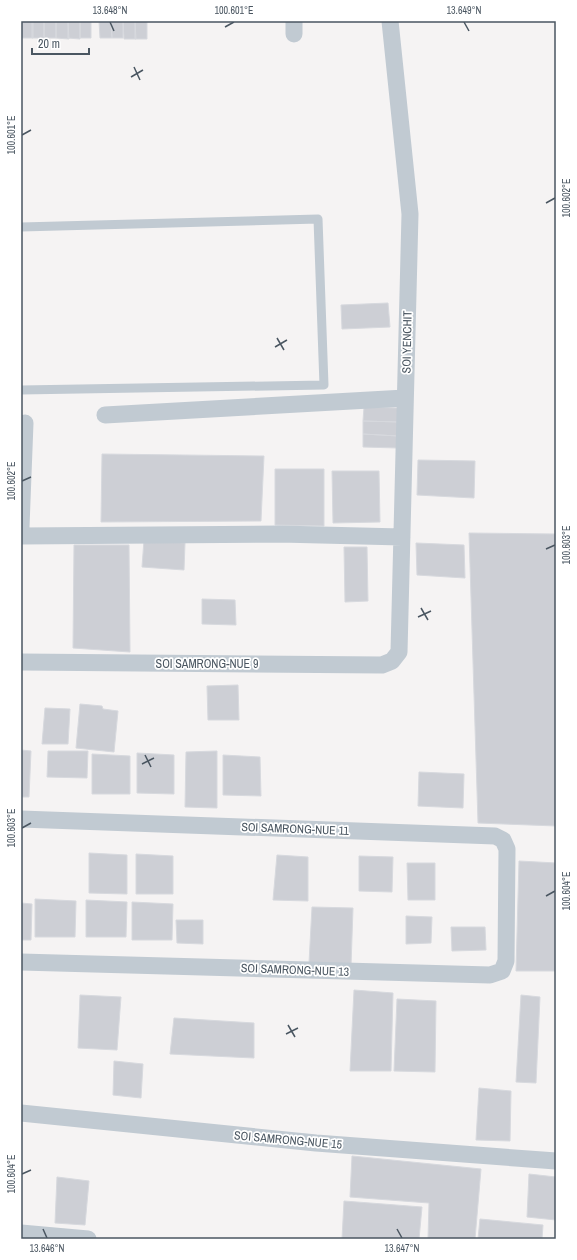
<svg xmlns="http://www.w3.org/2000/svg" width="577" height="1260" viewBox="0 0 577 1260" font-family="'Archivo Narrow',sans-serif">
<style>
.building{fill:#cdcfd5;stroke:#d7d9de}
.lines{fill:none;stroke-linecap:round;stroke-linejoin:round}
.service{stroke:#c1cad2;stroke-width:9}
.minor{stroke:#c1cad2;stroke-width:17}
.ticks{fill:none;stroke:#4a5661;stroke-width:1.5}
.labels{text-anchor:middle;stroke-width:3.5;stroke-linejoin:round;paint-order:stroke}
.street-label{font-size:12px;fill:#4a5661;stroke:#fff}
.neatline{fill:none;stroke:#4a5661;stroke-width:1.5}
.ticks-label{font-size:10px;text-anchor:middle;fill:#4a5661}
</style>
<rect width="100%" height="100%" fill="#f5f3f3"/>
<path class="building" d="M 21,21 L 33,21 L 33,38 L 21,38 Z
M 32,21 L 44,21 L 44,38 L 32,38 Z
M 44,21 L 56,21 L 56,38 L 44,38 Z
M 56,21 L 68,21 L 69,39 L 56,38 Z
M 68,21 L 80,21 L 80,39 L 68,38 Z
M 80,21 L 91,21 L 91,38 L 80,38 Z
M 99,21 L 111,21 L 112,38 L 100,38 Z
M 111,21 L 123,21 L 123,38 L 112,38 Z
M 123,21 L 135,21 L 136,39 L 124,39 Z
M 135,21 L 147,21 L 147,39 L 135,39 Z
M 388,303 L 390,327 L 342,329 L 341,305 Z
M 364,407 L 399,408 L 399,422 L 363,421 Z
M 363,421 L 399,422 L 398,436 L 363,434 Z
M 363,434 L 398,436 L 398,448 L 363,447 Z
M 102,454 L 264,456 L 261,521 L 101,522 Z
M 418,460 L 475,461 L 474,498 L 417,495 Z
M 275,469 L 324,469 L 324,526 L 275,525 Z
M 332,471 L 379,471 L 380,522 L 333,523 Z
M 469,533 L 556,534 L 556,826 L 478,823 Z
M 144,540 L 185,543 L 184,570 L 142,567 Z
M 416,543 L 464,545 L 465,578 L 417,575 Z
M 74,545 L 129,545 L 130,652 L 73,648 Z
M 344,547 L 367,547 L 368,601 L 345,602 Z
M 202,599 L 235,600 L 236,625 L 202,624 Z
M 238,685 L 239,720 L 208,720 L 207,686 Z
M 80,704 L 102,706 L 103,709 L 118,711 L 114,752 L 76,748 Z
M 45,708 L 70,709 L 68,744 L 42,744 Z
M 21,750 L 31,751 L 29,797 L 21,797 Z
M 48,751 L 88,751 L 87,778 L 47,777 Z
M 217,751 L 217,808 L 185,807 L 186,752 Z
M 137,753 L 174,755 L 174,794 L 137,793 Z
M 92,754 L 130,756 L 130,794 L 92,794 Z
M 223,755 L 260,757 L 261,796 L 223,795 Z
M 419,772 L 464,774 L 463,808 L 418,806 Z
M 89,853 L 127,855 L 127,894 L 89,893 Z
M 136,854 L 173,856 L 173,894 L 136,894 Z
M 277,855 L 308,857 L 308,901 L 273,900 Z
M 359,856 L 393,857 L 392,892 L 359,891 Z
M 519,861 L 556,863 L 556,971 L 516,971 Z
M 407,863 L 435,863 L 435,900 L 408,900 Z
M 35,899 L 76,901 L 75,937 L 35,937 Z
M 86,900 L 127,902 L 126,937 L 86,937 Z
M 132,902 L 173,904 L 172,940 L 132,940 Z
M 21,903 L 32,904 L 31,940 L 21,940 Z
M 312,907 L 353,908 L 351,966 L 309,963 Z
M 406,916 L 432,917 L 431,943 L 406,944 Z
M 176,920 L 203,920 L 203,944 L 177,943 Z
M 451,927 L 485,927 L 486,950 L 452,951 Z
M 354,990 L 393,993 L 391,1071 L 350,1071 Z
M 80,995 L 121,997 L 117,1050 L 78,1048 Z
M 521,995 L 540,997 L 536,1083 L 516,1082 Z
M 397,999 L 436,1001 L 435,1072 L 394,1071 Z
M 174,1018 L 254,1023 L 254,1058 L 170,1054 Z
M 114,1061 L 143,1064 L 141,1098 L 113,1095 Z
M 479,1088 L 511,1091 L 510,1141 L 476,1140 Z
M 352,1156 L 481,1169 L 475,1239 L 428,1239 L 429,1203 L 350,1197 Z
M 529,1174 L 556,1177 L 556,1220 L 527,1217 Z
M 57,1177 L 89,1181 L 85,1225 L 55,1223 Z
M 344,1201 L 422,1207 L 419,1239 L 342,1239 Z
M 480,1219 L 543,1225 L 542,1239 L 478,1239 Z"/>
<g class="lines">
<path class="service" d="M 21,227 L 318,219 L 324,385 L 21,390"/>
<path class="minor" d="M 294,21 L 294,34
M 105,415 L 405,398
M 21,527 L 25,423
M 21,536 L 280,534 L 402,537
M 21,662 L 382,665 L 392,661 L 399,652 L 410,214 L 390,21
M 21,819 L 495,836 L 503,840 L 507,849 L 506,961 L 502,971 L 490,975 L 21,962
M 21,1113 L 316,1143 L 556,1161
M 21,1233 L 88,1239"/>
</g>
<path class="ticks" d="M 110,22 L 114,31M 464,22 L 469,31M 225,27 L 234,22M 134,67 L 140,80M 131,77 L 143,70M 22,135 L 31,130M 546,203 L 555,198M 277,338 L 284,350M 275,347 L 287,340M 22,481 L 31,477M 546,549 L 555,545M 421,608 L 428,620M 418,617 L 431,611M 145,755 L 151,767M 142,764 L 154,758M 22,828 L 31,823M 546,896 L 555,891M 288,1025 L 295,1037M 286,1034 L 298,1028M 22,1174 L 31,1170M 43,1229 L 47,1238M 397,1229 L 402,1238"/>
<g class="labels">
<g class="street-label">
<text transform="translate(407 342) rotate(-89)" y="4">SOI YENCHIT</text>
<text x="207" y="668">SOI SAMRONG-NUE 9</text>
<text transform="translate(295 829) rotate(2)" y="4">SOI SAMRONG-NUE 11</text>
<text transform="translate(295 970) rotate(2)" y="4">SOI SAMRONG-NUE 13</text>
<text transform="translate(288 1140) rotate(5)" y="4">SOI SAMRONG-NUE 15</text>
</g>
</g>
<rect width="577" height="1260" fill="none" stroke="#ffffff" stroke-width="44"/>
<path d="M32 48v6h57v-6" fill="none" stroke="#4a5661" stroke-width="2"/>
<text x="38" y="48" font-size="12" fill="#4a5661" stroke="#ffffff" stroke-width="3" paint-order="stroke">20 m</text>
<rect x="22" y="22" width="533" height="1216" class="neatline"/>
<g class="ticks-label">
<text x="110" y="14">13.648°N</text>
<text x="234" y="14">100.601°E</text>
<text x="464" y="14">13.649°N</text>
<text transform="translate(11 135) rotate(-90)" y="4">100.601°E</text>
<text transform="translate(566 198) rotate(-90)" y="4">100.602°E</text>
<text transform="translate(11 481) rotate(-90)" y="4">100.602°E</text>
<text transform="translate(566 545) rotate(-90)" y="4">100.603°E</text>
<text transform="translate(11 828) rotate(-90)" y="4">100.603°E</text>
<text transform="translate(566 891) rotate(-90)" y="4">100.604°E</text>
<text transform="translate(11 1174) rotate(-90)" y="4">100.604°E</text>
<text x="47" y="1252">13.646°N</text>
<text x="402" y="1252">13.647°N</text>
</g>
</svg>
